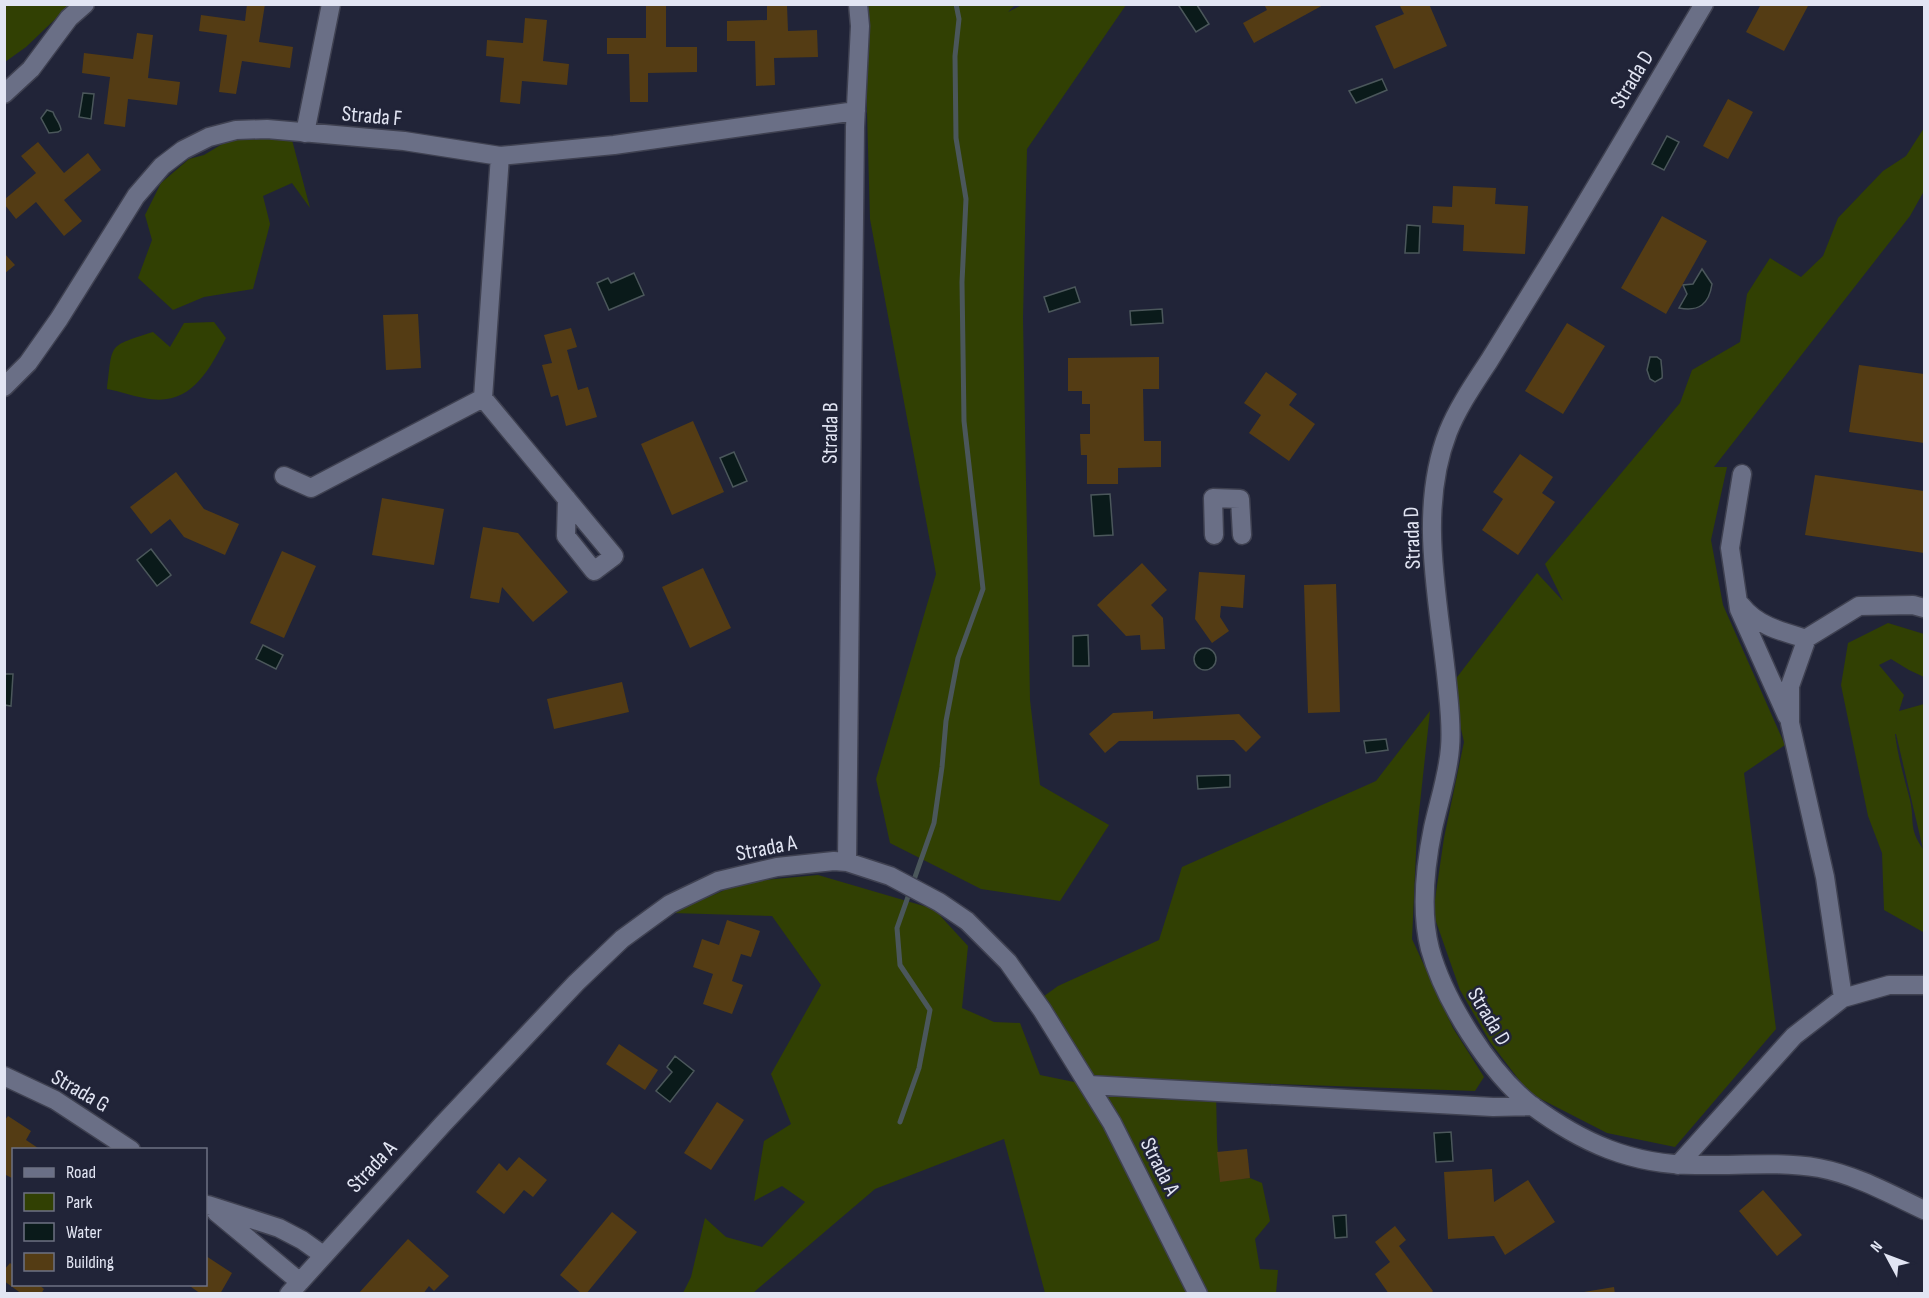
<svg xmlns="http://www.w3.org/2000/svg" width="1929" height="1298" viewBox="0 0 1929 1298" font-family="'Sofia Sans Condensed',sans-serif">
<style>
.green{fill:#314003;fill-rule:evenodd}
.water{fill:#0a1a1a;stroke:#4b575b;stroke-width:1.5}
.lines{fill:none;stroke-linecap:round;stroke-linejoin:round}
.stream{stroke:#4b575b;stroke-width:5}
.building{fill:#543c14}
.street-casing{stroke:#3f4151;stroke-width:21}
.street{stroke:#6a6f86;stroke-width:18}
.labels{text-anchor:middle;stroke-width:5;stroke-linejoin:round;paint-order:stroke}
.street-label{font-size:22px;fill:#e2e5f3;stroke:#212438}
</style>
<rect width="100%" height="100%" fill="#212438"/>
<path class="green" d="M 5,4 L 70,4 L 70,5 L 26,47 L 5,62 Z
M 864,5 L 1015,5 L 1008,12 L 1022,5 L 1126,5 L 1027,149 L 1023,318 L 1030,700 L 1040,785 L 1109,825 L 1060,901 L 981,889 L 890,843 L 876,779 L 936,574 L 870,219 Z
M 1924,128 L 1924,191 L 1910,216 L 1714,467 L 1727,467 L 1711,540 L 1723,605 L 1785,745 L 1744,773 L 1776,1029 L 1675,1147 L 1607,1133 L 1529,1093 L 1490,1042 L 1460,990 L 1433,913 L 1444,838 L 1464,742 L 1451,685 L 1537,573 L 1563,601 L 1545,564 L 1680,403 L 1692,370 L 1740,342 L 1747,294 L 1770,258 L 1801,277 L 1823,256 L 1838,218 L 1883,171 L 1906,156 Z
M 262,136 L 292,140 L 310,208 L 292,183 L 263,196 L 270,224 L 253,289 L 204,297 L 173,310 L 138,278 L 152,240 L 145,215 L 161,183 L 189,159 L 204,155 L 234,137 Z
M 214,322 L 226,338 C 208,372 190,408 144,398 C 131,396 120,391 107,389 C 113,342 107,347 153,332 L 170,347 L 184,323 Z
M 1888,623 L 1924,634 L 1924,677 L 1909,670 L 1891,659 L 1879,665 L 1904,695 L 1899,711 L 1924,704 L 1923,932 L 1884,910 L 1882,853 L 1868,816 L 1841,685 L 1848,643 ZM 1895,734 L 1896,734 L 1923,849 C 1908,827 1915,822 1910,800 C 1904,777 1898,757 1895,734 Z
M 1430,711 L 1417,831 L 1412,939 L 1453,1028 L 1484,1077 L 1475,1091 L 1084,1077 L 1040,999 L 1058,986 L 1159,940 L 1182,867 L 1376,781 Z
M 818,875 L 934,909 L 968,946 L 962,1008 L 994,1022 L 1020,1023 L 1040,1075 L 1089,1085 L 1216,1092 L 1217,1139 L 1220,1181 L 1250,1178 L 1262,1183 L 1270,1221 L 1255,1239 L 1260,1269 L 1278,1270 L 1276,1293 L 1045,1293 L 1004,1139 L 875,1189 L 753,1293 L 683,1293 L 691,1277 L 705,1218 L 726,1237 L 762,1247 L 805,1202 L 782,1186 L 754,1201 L 764,1141 L 791,1124 L 771,1074 L 821,985 L 772,916 L 672,913 L 743,882 Z"/>
<path class="water" d="M 1181,5 L 1197,5 L 1209,24 L 1196,32 L 1179,6 Z
M 1382,79 L 1387,90 L 1356,103 L 1349,91 Z
M 83,93 L 94,94 L 91,119 L 79,117 Z
M 47,110 L 53,112 C 55,119 60,122 61,130 L 58,132 L 49,133 L 41,118 Z
M 1667,136 L 1679,142 L 1664,170 L 1652,164 Z
M 1407,225 L 1420,226 L 1419,253 L 1405,253 Z
M 1702,269 L 1712,284 C 1709,304 1699,312 1679,308 L 1687,294 L 1683,285 L 1693,284 Z
M 634,273 L 644,295 L 609,310 L 597,283 L 608,278 L 611,283 Z
M 1075,287 L 1080,302 L 1049,312 L 1044,297 Z
M 1162,309 L 1163,323 L 1131,325 L 1130,311 Z
M 1650,357 L 1657,357 L 1661,360 C 1661,364 1663,375 1662,378 L 1655,382 L 1650,379 L 1647,370 Z
M 734,452 L 747,481 L 733,487 L 720,458 Z
M 1110,494 L 1113,535 L 1094,536 L 1091,495 Z
M 151,549 L 171,575 L 157,586 L 137,560 Z
M 1088,635 L 1089,666 L 1073,666 L 1073,636 Z
M 263,645 L 283,655 L 276,669 L 256,659 Z
M1194 659a11 11 0 1 1 22 0a11 11 0 1 1-22 0Z
M 4,674 L 13,674 L 11,706 L 5,705 Z
M 1386,739 L 1388,750 L 1366,753 L 1364,741 Z
M 1230,775 L 1230,787 L 1198,789 L 1197,776 Z
M 675,1056 L 694,1071 L 670,1102 L 656,1091 L 672,1072 L 667,1067 Z
M 1451,1132 L 1453,1161 L 1436,1162 L 1434,1133 Z
M 1346,1215 L 1347,1237 L 1335,1238 L 1333,1216 Z"/>
<g class="lines">
<path class="stream" d="M 900,1122 L 919,1068 L 930,1010 L 900,965 L 897,928 L 934,823 L 942,767 L 946,721 L 958,658 L 983,589 L 964,421 L 962,282 L 966,199 L 956,138 L 955,56 L 959,19 L 956,4"/>
</g>
<path class="building" d="M 247,4 L 265,4 L 259,42 L 293,47 L 290,68 L 242,61 L 236,94 L 219,92 L 227,35 L 199,31 L 201,15 L 245,21 Z
M 1264,4 L 1325,4 L 1254,43 L 1243,23 L 1267,10 Z
M 1399,4 L 1429,4 L 1447,46 L 1394,69 L 1375,26 L 1404,14 Z
M 1761,4 L 1809,4 L 1784,51 L 1746,32 Z
M 666,5 L 666,47 L 697,47 L 697,72 L 648,73 L 648,102 L 630,102 L 629,54 L 607,54 L 607,38 L 646,38 L 646,6 Z
M 767,5 L 787,5 L 788,31 L 817,30 L 818,57 L 774,58 L 775,85 L 756,86 L 755,41 L 727,41 L 727,21 L 767,20 Z
M 525,18 L 547,20 L 543,61 L 569,64 L 567,85 L 522,81 L 520,104 L 500,102 L 504,58 L 486,56 L 487,40 L 523,43 Z
M 137,33 L 153,35 L 148,78 L 180,82 L 177,105 L 128,99 L 125,127 L 104,124 L 110,77 L 82,73 L 84,53 L 133,59 Z
M 1728,99 L 1753,112 L 1728,159 L 1703,146 Z
M 38,142 L 64,173 L 88,153 L 101,170 L 64,200 L 82,221 L 64,236 L 36,202 L 16,219 L 5,205 L 5,199 L 36,173 L 21,156 Z
M 1453,186 L 1496,188 L 1495,204 L 1528,206 L 1525,254 L 1463,251 L 1464,225 L 1432,223 L 1433,206 L 1452,207 Z
M 1662,216 L 1707,241 L 1666,314 L 1621,288 Z
M 4,253 L 15,265 L 4,274 Z
M 418,314 L 421,368 L 386,370 L 383,315 Z
M 1567,323 L 1605,346 L 1563,414 L 1525,391 Z
M 571,328 L 577,347 L 567,350 L 578,390 L 588,387 L 597,417 L 566,426 L 558,395 L 551,397 L 542,365 L 552,363 L 544,335 Z
M 1159,357 L 1159,389 L 1143,389 L 1144,441 L 1161,441 L 1161,467 L 1118,468 L 1118,484 L 1087,484 L 1087,455 L 1081,455 L 1080,434 L 1090,434 L 1090,404 L 1082,404 L 1082,391 L 1068,391 L 1068,358 Z
M 1859,365 L 1924,374 L 1924,443 L 1849,432 Z
M 1266,372 L 1297,394 L 1289,405 L 1315,424 L 1289,461 L 1249,433 L 1261,415 L 1244,403 Z
M 693,421 L 724,492 L 672,515 L 641,444 Z
M 1520,454 L 1553,477 L 1542,493 L 1555,502 L 1518,555 L 1482,530 L 1503,499 L 1493,492 Z
M 176,472 L 204,509 L 239,524 L 225,555 L 184,537 L 170,519 L 151,534 L 130,507 Z
M 1815,475 L 1924,491 L 1924,553 L 1805,535 Z
M 382,498 L 444,509 L 434,565 L 372,555 Z
M 483,527 L 518,533 L 568,592 L 533,622 L 502,587 L 499,603 L 470,598 Z
M 282,551 L 316,566 L 284,638 L 250,623 Z
M 1142,563 L 1167,590 L 1151,605 L 1163,618 L 1165,649 L 1141,650 L 1140,635 L 1126,636 L 1097,605 Z
M 703,568 L 731,628 L 690,648 L 662,587 Z
M 1199,572 L 1245,575 L 1243,608 L 1221,606 L 1220,617 L 1229,631 L 1212,643 L 1195,619 Z
M 1336,584 L 1340,712 L 1308,713 L 1304,585 Z
M 622,682 L 629,712 L 554,729 L 547,699 Z
M 1153,711 L 1153,719 L 1239,714 L 1261,737 L 1246,752 L 1234,740 L 1119,741 L 1105,753 L 1089,734 L 1113,713 Z
M 727,920 L 760,931 L 751,957 L 741,954 L 732,981 L 743,985 L 732,1014 L 703,1004 L 713,974 L 693,967 L 702,939 L 719,945 Z
M 619,1044 L 658,1070 L 645,1090 L 606,1064 Z
M 717,1102 L 744,1120 L 711,1170 L 684,1153 Z
M 8,1116 L 31,1131 L 26,1140 L 38,1148 L 14,1150 L 14,1179 L 4,1174 L 4,1121 Z
M 1247,1149 L 1250,1178 L 1220,1182 L 1217,1152 Z
M 519,1157 L 547,1180 L 533,1197 L 524,1190 L 504,1214 L 476,1192 L 499,1163 L 507,1171 Z
M 1492,1169 L 1494,1202 L 1528,1180 L 1555,1222 L 1505,1255 L 1494,1236 L 1448,1239 L 1444,1172 Z
M 1763,1190 L 1802,1235 L 1777,1256 L 1739,1211 Z
M 612,1212 L 637,1232 L 586,1294 L 582,1294 L 560,1275 Z
M 1395,1226 L 1406,1240 L 1399,1246 L 1433,1291 L 1430,1294 L 1389,1294 L 1375,1274 L 1390,1262 L 1375,1242 Z
M 408,1239 L 449,1276 L 434,1291 L 429,1286 L 423,1294 L 358,1294 Z
M 206,1256 L 232,1273 L 220,1294 L 201,1294 L 187,1284 L 206,1284 Z
M 10,1263 L 14,1266 L 14,1284 L 38,1284 L 44,1289 L 41,1294 L 22,1294 L 4,1281 L 4,1270 Z
M 1614,1287 L 1615,1294 L 1584,1294 L 1584,1292 Z"/>
<g class="lines">
<g class="street-casing">
<path id="street" d="M 1704,4 C 1652,91 1602,178 1549,264 C 1529,296 1509,329 1489,361 C 1474,384 1458,407 1448,432 C 1417,511 1439,601 1447,683 C 1449,704 1452,726 1450,748 C 1448,775 1439,801 1433,828 C 1425,867 1420,910 1430,949 C 1444,1000 1489,1072 1531,1105 C 1582,1143 1632,1165 1696,1165 C 1737,1166 1778,1161 1819,1168 C 1856,1175 1890,1194 1924,1210
M 4,94 L 31,69 L 69,18 L 85,4
M 305,133 L 331,4
M 4,387 L 28,363 L 59,319 L 136,196 L 162,166 L 183,150 L 209,137 L 236,130 L 267,129 L 404,141 L 500,156 L 614,145 L 856,111
M 483,398 L 500,156
M 1742,474 L 1730,548 L 1739,609 L 1787,716
M 284,476 L 311,488 L 483,398 L 614,556 L 594,571 L 566,536 L 567,499
M 1214,535 L 1213,498 L 1240,499 L 1242,535
M 1741,605 C 1757,626 1783,632 1807,639
M 847,862 L 855,127 L 860,26 L 858,4
M 1843,998 L 1825,877 L 1790,723 L 1790,686 L 1807,638 L 1859,606 L 1913,605 L 1924,608
M 4,1076 L 55,1100 L 131,1150
M 1089,1085 L 1493,1107 L 1533,1106
M 1678,1165 L 1794,1036 L 1843,998 L 1889,985 L 1924,985
M 208,1205 L 279,1228 L 302,1240 L 323,1255
M 216,1212 L 300,1282
M 289,1294 L 443,1124 L 576,983 L 622,939 L 670,904 L 718,881 L 777,867 L 834,861 L 847,862 L 890,876 L 939,902 L 967,921 L 1008,962 L 1042,1010 L 1112,1123 L 1198,1294"/>
</g>
<use href="#street" class="street"/>
</g>
<g class="labels">
<g class="street-label">
<text transform="translate(1631 79) rotate(-59)" y="8">Strada D</text>
<text transform="translate(372 115) rotate(5)" y="8">Strada F</text>
<text transform="translate(829 433) rotate(-89)" y="8">Strada B</text>
<text transform="translate(1411 538) rotate(-92)" y="8">Strada D</text>
<text transform="translate(766 847) rotate(-11)" y="8">Strada A</text>
<text transform="translate(1490 1016) rotate(59)" y="8">Strada D</text>
<text transform="translate(81 1090) rotate(30)" y="8">Strada G</text>
<text transform="translate(371 1166) rotate(-47)" y="8">Strada A</text>
<text transform="translate(1161 1166) rotate(63)" y="8">Strada A</text>
</g>
</g>
<rect width="1929" height="1298" fill="none" stroke="#e2e5f3" stroke-width="12"/>
<rect x="12" y="1148" width="195" height="138" fill="#212438" stroke="#6e7183" stroke-width="1.5"/>
<rect x="24" y="1168" width="30" height="9" fill="#6a6f86" stroke="#6e7183" stroke-width="1.5"/>
<text x="66" y="1178" font-size="18" fill="#e2e5f3">Road</text>
<rect x="24" y="1193" width="30" height="18" fill="#314003" stroke="#6e7183" stroke-width="1.5"/>
<text x="66" y="1208" font-size="18" fill="#e2e5f3">Park</text>
<rect x="24" y="1223" width="30" height="18" fill="#0a1a1a" stroke="#6e7183" stroke-width="1.5"/>
<text x="66" y="1238" font-size="18" fill="#e2e5f3">Water</text>
<rect x="24" y="1253" width="30" height="18" fill="#543c14" stroke="#6e7183" stroke-width="1.5"/>
<text x="66" y="1268" font-size="18" fill="#e2e5f3">Building</text>
<g transform="translate(1887 1256) rotate(311)" stroke="#212438" stroke-width="4.5" paint-order="stroke">
<path d="M0-4.5L10 22L0 15L-10 22Z" fill="#e2e5f3"/>
<text y="-9" font-size="16" font-weight="bold" text-anchor="middle" fill="#e2e5f3">N</text>
</g>
</svg>
